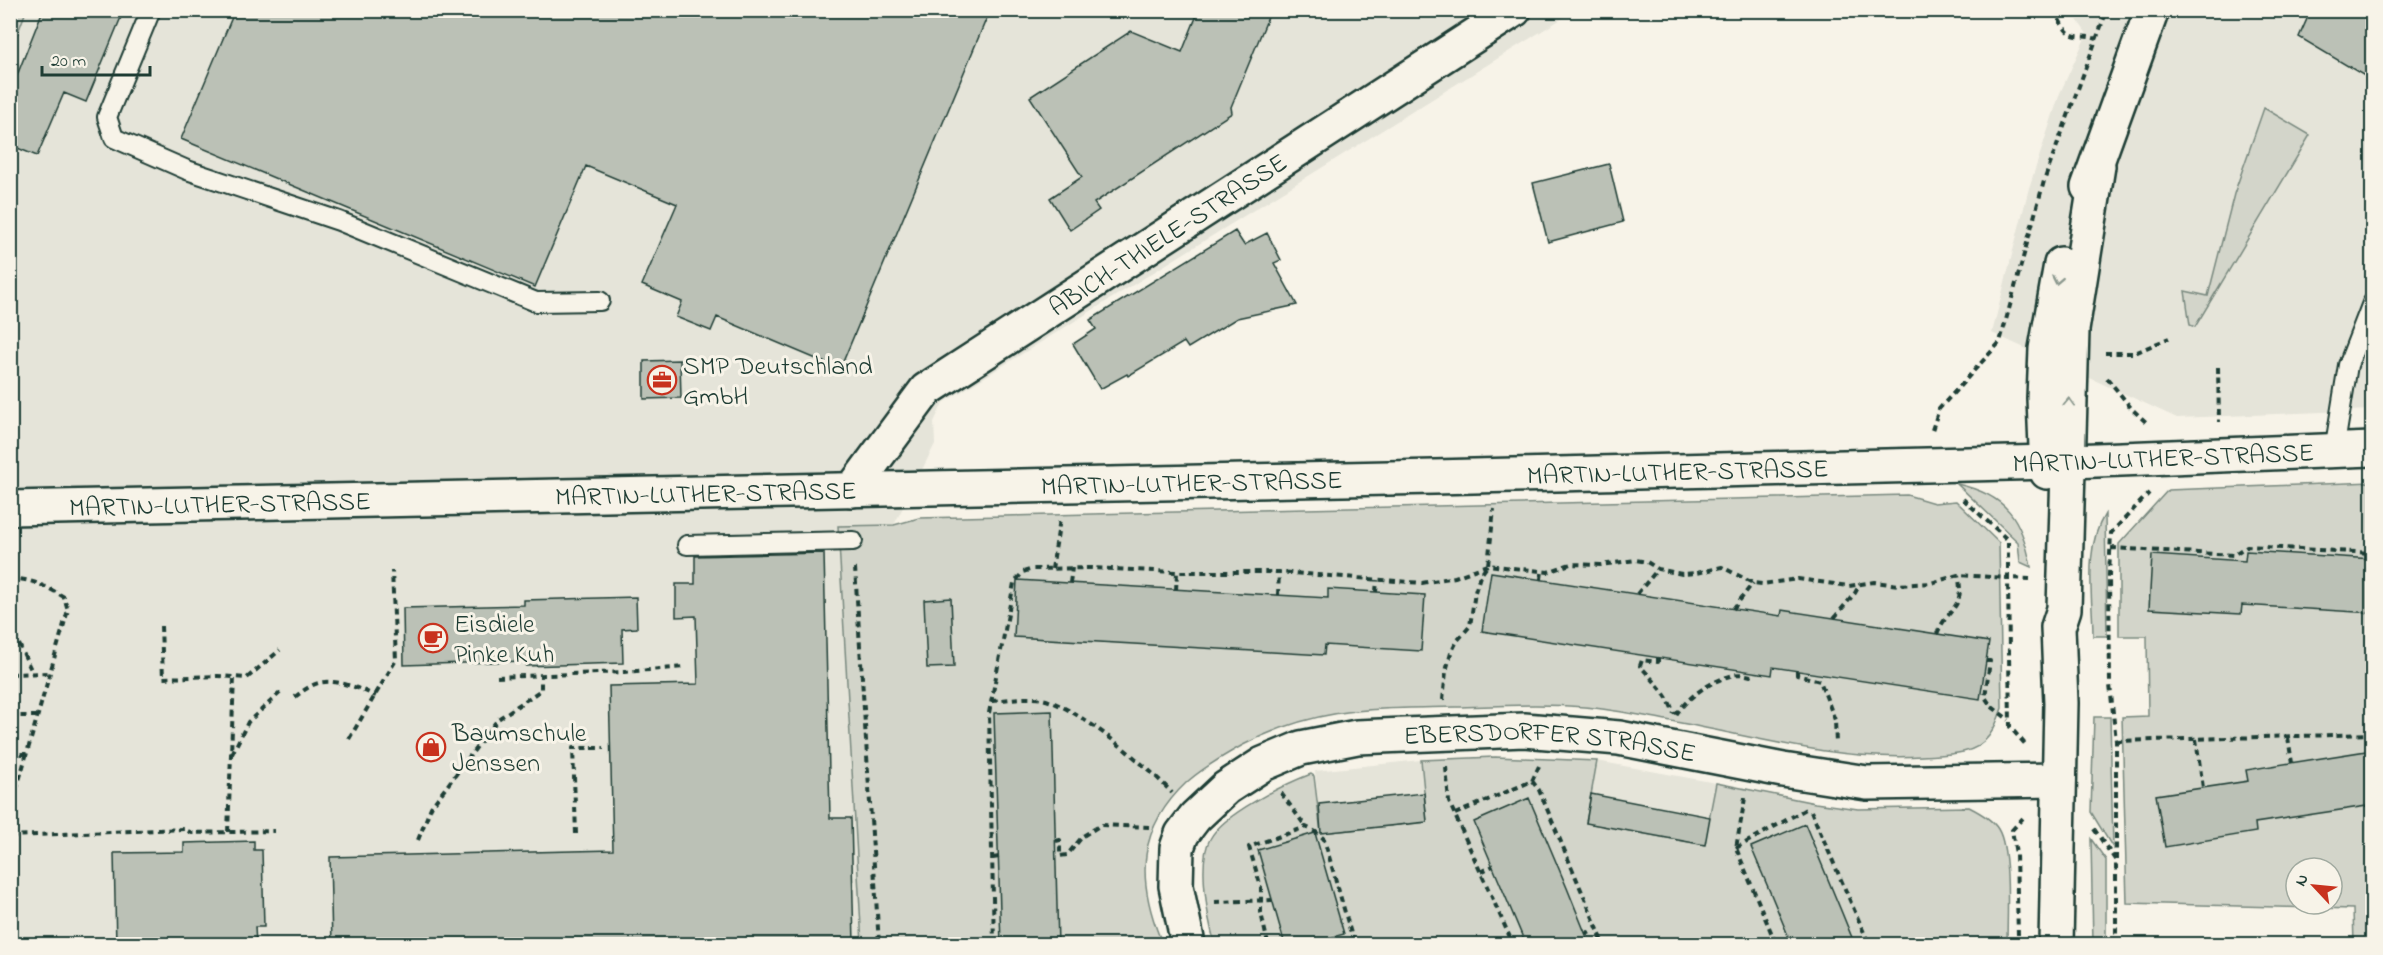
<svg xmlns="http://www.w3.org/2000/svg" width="2383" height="955" viewBox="0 0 2383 955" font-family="'Indie Flower',sans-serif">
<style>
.built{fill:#e5e4d9}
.green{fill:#d3d5ca;stroke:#79897f;stroke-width:1.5;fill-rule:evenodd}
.building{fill:#bbc1b6;stroke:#1f3d34;stroke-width:1.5}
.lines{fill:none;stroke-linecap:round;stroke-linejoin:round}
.lane-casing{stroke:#1f3d34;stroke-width:22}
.street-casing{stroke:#1f3d34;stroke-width:38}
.path{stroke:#1f3d34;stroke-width:4;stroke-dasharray:6 4.5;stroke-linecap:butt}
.lane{stroke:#f7f3e8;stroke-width:18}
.street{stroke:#f7f3e8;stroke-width:33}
.oneway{stroke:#8b988e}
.labels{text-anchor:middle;stroke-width:6;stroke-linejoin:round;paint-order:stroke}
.street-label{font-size:26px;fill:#1f3d34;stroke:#f7f3e8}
.poi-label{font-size:26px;fill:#1f3d34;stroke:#f7f3e8;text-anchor:start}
</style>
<rect width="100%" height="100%" fill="#f7f3e8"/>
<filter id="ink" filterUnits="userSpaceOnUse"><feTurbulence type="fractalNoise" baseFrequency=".0167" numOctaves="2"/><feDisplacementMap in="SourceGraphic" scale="12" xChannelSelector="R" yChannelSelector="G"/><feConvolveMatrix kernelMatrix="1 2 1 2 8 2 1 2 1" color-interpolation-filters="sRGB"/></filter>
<g filter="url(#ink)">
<path class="built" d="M 10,11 L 1574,11 L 943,403 L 934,422 L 935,444 L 894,525 L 838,526 L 862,944 L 11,944 Z
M 2071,11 L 2372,11 L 2372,410 L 2177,418 L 1992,333 L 2029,188 L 2060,93 L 2087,34 Z
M 1421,760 L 1427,822 L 1321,833 L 1315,771 Z
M 1597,761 L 1716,783 L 1705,845 L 1586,823 Z"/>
<path class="green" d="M 11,10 L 26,11 L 11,51 L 10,11 Z
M 2264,108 L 2310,135 L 2195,327 L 2190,325 L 2185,291 L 2208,296 L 2234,194 Z
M 2372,482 L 2372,944 L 2354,944 L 2353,909 L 2127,903 L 2122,717 L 2148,716 L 2147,636 L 2119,636 L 2119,544 L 2168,490 ZM 2296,868 L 2332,868 L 2332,904 L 2296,904 Z
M 1957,484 C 2007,495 2022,519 2031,567 L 2020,562 L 2018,542 Z
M 1907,495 L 1934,503 L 1956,501 L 1999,543 L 2002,708 C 1995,729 1987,747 1963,752 C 1950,755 1936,755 1922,756 C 1835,761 1751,736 1666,720 C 1639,715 1611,709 1584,707 C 1541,703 1498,706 1455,707 C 1373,709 1318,706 1243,745 C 1223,756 1204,767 1187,782 C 1138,828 1136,877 1160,938 L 1137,944 L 862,944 L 838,526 L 894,525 L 919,518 Z
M 2105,514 L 2107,636 L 2093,636 C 2093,597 2083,549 2105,514 Z
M 2094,717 L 2110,717 L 2113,848 L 2091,812 Z
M 1495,757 L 1597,761 L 1586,823 L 1704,845 L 1716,783 L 1815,803 L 1858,809 L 1969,807 C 1979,812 1992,819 1998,829 C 2011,850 2007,918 2007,944 L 1215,944 C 1208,920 1197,862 1210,839 C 1223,814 1285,784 1311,774 L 1314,776 L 1321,833 L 1427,822 L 1421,760 Z
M 2091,839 L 2106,860 L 2106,944 L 2093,944 Z"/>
<path class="building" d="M 43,10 L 124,10 L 86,102 L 64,93 L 37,156 L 10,145 L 10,93 Z
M 235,10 L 990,10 L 840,369 L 717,317 L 711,331 L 676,317 L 682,302 L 642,285 L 677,204 L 586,166 L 535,287 L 181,139 Z
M 1199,10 L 1271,10 L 1231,107 L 1232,113 L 1094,203 L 1099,210 L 1070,230 L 1050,198 L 1082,177 L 1030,97 L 1131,31 L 1182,52 Z
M 2311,10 L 2373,10 L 2373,81 L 2299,37 Z
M 1609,164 L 1623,222 L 1548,242 L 1533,183 Z
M 1235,231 L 1244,245 L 1267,233 L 1281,260 L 1274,263 L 1297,305 L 1237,318 L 1188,348 L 1184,342 L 1128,376 L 1127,374 L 1100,389 L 1073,344 L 1096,329 L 1090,320 Z
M 680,360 L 681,398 L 644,399 L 644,361 Z
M 2246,551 L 2373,559 L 2373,613 L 2242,605 L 2241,614 L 2149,609 L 2152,555 L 2245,561 Z
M 824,553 L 830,818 L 851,818 L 854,945 L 332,945 L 330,857 L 613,850 L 609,686 L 698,684 L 696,616 L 676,617 L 676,584 L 695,584 L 695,556 Z
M 1491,572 L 1781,616 L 1782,610 L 1989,642 L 1980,699 L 1773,667 L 1772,675 L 1482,631 Z
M 1017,580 L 1328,598 L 1328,589 L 1425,595 L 1421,651 L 1325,645 L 1324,655 L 1014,637 Z
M 636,597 L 637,628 L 622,629 L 623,663 L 526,666 L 526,661 L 404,665 L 403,608 L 524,605 L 524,600 Z
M 951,598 L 954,667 L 927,668 L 924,600 Z
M 1052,711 L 1058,945 L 1001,945 L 994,713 Z
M 2373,750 L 2373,805 L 2255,823 L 2256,832 L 2165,847 L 2156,795 L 2248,781 L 2246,770 Z
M 1424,793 L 1427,822 L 1321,833 L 1319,804 Z
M 1591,794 L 1710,817 L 1705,845 L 1586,823 Z
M 1529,798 L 1567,888 L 1590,945 L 1526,945 L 1474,822 Z
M 1805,824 L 1842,913 L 1855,945 L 1792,945 L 1770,892 L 1751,847 Z
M 1315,833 L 1344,934 L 1333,937 L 1335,945 L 1285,945 L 1258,850 Z
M 254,841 L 254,850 L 262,850 L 264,927 L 255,927 L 256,945 L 116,945 L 114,853 L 184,852 L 184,843 Z"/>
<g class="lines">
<g class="lane-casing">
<path id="lane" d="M 151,10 L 107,117 L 114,138 L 187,170 L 339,221 L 536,302 L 600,301
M 2334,451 L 2348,365 L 2372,303
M 687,545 L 853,541"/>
</g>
<g class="street-casing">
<g id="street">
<path d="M 2088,187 L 2152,10"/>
<path d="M 2047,472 L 2044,398 L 2046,349 L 2061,264"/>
<path id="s1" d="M 852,490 L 926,390 L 1514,10"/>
<path id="s2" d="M 10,508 L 1434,477 L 2047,462 L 2372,449"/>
<path id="s3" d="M 1188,944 L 1176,886 L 1177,848 L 1182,834 L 1195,817 L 1226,788 L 1263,764 L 1301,748 L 1357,737 L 1524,730 L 1619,738 L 1783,770 L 1867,783 L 2059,780"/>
<path d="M 2056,944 L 2061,703 L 2058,627 L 2064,609 L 2072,330 L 2098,166"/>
</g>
</g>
<path class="path" d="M 2054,10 C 2060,20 2065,35 2077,36 C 2085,37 2088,36 2097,39
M 2105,353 L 2135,353 L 2169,338
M 2218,367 L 2219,422
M 2107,378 L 2132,409 L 2148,424
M 1932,430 L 1939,409 L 2000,342 L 2044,181 L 2107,10
M 1963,499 L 2008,540 L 2008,578 L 2030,579
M 2111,548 L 2233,555 L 2247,546 L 2372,553
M 855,568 L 879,944
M 1052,569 L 1060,519
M 10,579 C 31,578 47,587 64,597 L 68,610 L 10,812
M 1541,579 L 1542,571
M 1070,583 L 1072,568
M 1176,590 L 1177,572
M 1376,592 L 1377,580
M 1637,594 L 1658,569
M 1278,595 L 1279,572
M 1733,609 L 1753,583
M 1834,618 L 1855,593 L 1860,584
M 10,625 L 33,674
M 161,626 L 163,678 L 218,676 L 247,678 L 280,650
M 1937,634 C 1947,608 1966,609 1958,575
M 1658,658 L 1658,662 L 1642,660 L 1640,666 C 1654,681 1668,694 1674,714
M 1986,661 L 1990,661 L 1985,697 L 1991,706 L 2009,720
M 1797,671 L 1797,675 L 1820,681 L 1835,720 L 1836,744
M 10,674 L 51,673
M 497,677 L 624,672 L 685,667
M 295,697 C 300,693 305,689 311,686 C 330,675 358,688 376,696
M 1443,700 L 1446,671 L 1451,653 L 1457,641 L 1470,626 L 1475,592 L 1480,576 L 1488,565 L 1494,509
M 992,701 C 1007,700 1026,696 1042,699 C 1076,706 1148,766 1172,793
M 1676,715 C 1688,696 1711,681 1733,675 C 1738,673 1746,675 1751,676 L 1752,672
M 10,716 L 38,716
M 2288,737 L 2292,763
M 349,739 L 396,660 L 392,571
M 2196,739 L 2203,788
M 2116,741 L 2372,734
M 10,754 L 27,754
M 232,754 L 248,722 L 281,692
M 1446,767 L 1449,802 L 1513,944
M 1532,781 L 1539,790 L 1604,944
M 1281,793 L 1306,827
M 1745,798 L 1736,848 L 1776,944
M 1811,811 L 1869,944
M 1455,814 L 1532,781 L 1539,766
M 2094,829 L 2116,861
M 228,832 L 234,677
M 576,834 L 573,748 L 604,748
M 10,836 L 184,829 L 192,833 L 275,831
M 418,840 L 431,807 L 498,719 L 541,690 L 541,675
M 1056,841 L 1060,840 L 1060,856 L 1067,855 L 1083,836 L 1101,825 L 1149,827
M 1736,848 L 1806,809
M 993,858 L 999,857
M 1481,872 L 1493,866
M 1215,902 L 1272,900
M 1586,934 L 1588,932 L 1593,943 L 1601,939
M 2018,935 L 2016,854 L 2012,830 L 2023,818
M 994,944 L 989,713 L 1014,583 L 1023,572 L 1033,569 L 1091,568 L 1177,572 L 1279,572 L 1422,583 L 1455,577 L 1488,565 L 1548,572 L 1570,564 L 1601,565 L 1636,560 L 1647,562 L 1658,569 L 1682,574 L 1697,573 L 1722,567 L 1753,583 L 1762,584 L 1798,579 L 1849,586 L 1874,582 L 1898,585 L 1931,583 L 1958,575 L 2008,578 L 2010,727 L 2025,744
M 1268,944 L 1261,913 L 1261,887 L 1249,847 L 1306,827 L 1316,832 L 1324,839 L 1354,944
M 2116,944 L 2116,741 L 2110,685 L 2109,575 L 2111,533 L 2149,493"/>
<use href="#lane" class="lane"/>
<use href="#street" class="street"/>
</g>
<defs><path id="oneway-chevron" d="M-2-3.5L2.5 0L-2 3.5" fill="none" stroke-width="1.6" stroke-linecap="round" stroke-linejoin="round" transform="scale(1.5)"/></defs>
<g class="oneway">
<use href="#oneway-chevron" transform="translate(2057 280) rotate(101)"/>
<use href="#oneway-chevron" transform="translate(2069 402) rotate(-88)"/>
</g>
</g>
<defs>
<g id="office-ring" transform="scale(1.5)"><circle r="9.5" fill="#f7f3e8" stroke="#c8321e" stroke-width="1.5"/><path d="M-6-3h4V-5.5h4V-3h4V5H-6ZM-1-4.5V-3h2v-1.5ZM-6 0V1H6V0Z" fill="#c8321e"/></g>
<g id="cafe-ring" transform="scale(1.5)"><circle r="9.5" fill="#f7f3e8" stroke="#c8321e" stroke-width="1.5"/><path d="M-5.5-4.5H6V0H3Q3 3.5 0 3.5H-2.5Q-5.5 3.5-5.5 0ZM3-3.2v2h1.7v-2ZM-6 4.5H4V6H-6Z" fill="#c8321e"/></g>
<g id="shop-ring" transform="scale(1.5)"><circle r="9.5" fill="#f7f3e8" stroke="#c8321e" stroke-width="1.5"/><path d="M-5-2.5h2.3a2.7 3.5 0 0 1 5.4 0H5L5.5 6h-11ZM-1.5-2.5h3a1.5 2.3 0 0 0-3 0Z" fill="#c8321e"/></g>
</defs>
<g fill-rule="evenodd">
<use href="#office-ring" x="662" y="380"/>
<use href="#cafe-ring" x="433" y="638"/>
<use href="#shop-ring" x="431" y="747"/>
</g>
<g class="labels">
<g class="street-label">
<text dy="9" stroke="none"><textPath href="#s1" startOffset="412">ABICH-THIELE-STRASSE</textPath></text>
<text dy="9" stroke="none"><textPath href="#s2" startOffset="2154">MARTIN-LUTHER-STRASSE</textPath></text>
<text dy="9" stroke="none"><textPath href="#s2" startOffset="1668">MARTIN-LUTHER-STRASSE</textPath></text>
<text dy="9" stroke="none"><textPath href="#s2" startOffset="1182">MARTIN-LUTHER-STRASSE</textPath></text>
<text dy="9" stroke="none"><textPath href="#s2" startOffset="696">MARTIN-LUTHER-STRASSE</textPath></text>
<text dy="9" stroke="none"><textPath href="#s2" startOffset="210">MARTIN-LUTHER-STRASSE</textPath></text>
<text dy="9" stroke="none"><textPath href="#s3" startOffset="512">EBERSDORFER STRASSE</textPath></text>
</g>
<g class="poi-label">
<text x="683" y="374">SMP Deutschland<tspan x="683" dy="30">GmbH</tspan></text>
<text x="454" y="632">Eisdiele<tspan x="454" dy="30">Pinke Kuh</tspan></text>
<text x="452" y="741">Baumschule<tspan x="452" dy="30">Jenssen</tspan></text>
</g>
</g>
<rect width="2383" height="955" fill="none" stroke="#f7f3e8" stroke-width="36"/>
<rect x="18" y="18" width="2347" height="919" fill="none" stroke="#1f3d34" stroke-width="2" filter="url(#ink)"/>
<g transform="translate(2314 886) rotate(296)"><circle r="28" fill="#f7f3e8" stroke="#a1aaa0" stroke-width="1.5"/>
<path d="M0-4.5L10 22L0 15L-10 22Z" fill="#c8321e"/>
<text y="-9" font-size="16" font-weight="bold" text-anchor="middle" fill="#1f3d34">N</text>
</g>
<path d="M42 66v9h108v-9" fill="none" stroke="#1f3d34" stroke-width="3"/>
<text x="51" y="66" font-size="18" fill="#1f3d34" stroke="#f7f3e8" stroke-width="4.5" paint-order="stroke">20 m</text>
</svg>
